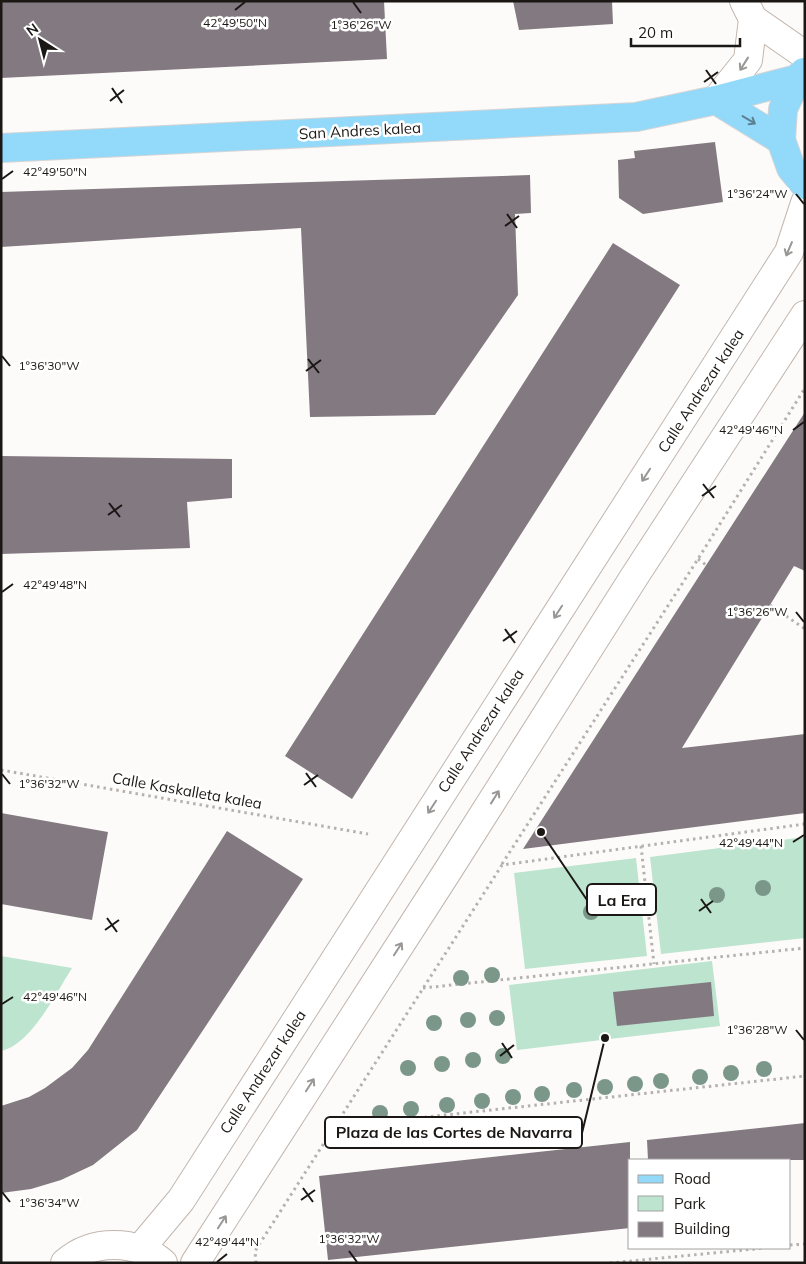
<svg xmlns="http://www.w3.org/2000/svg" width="806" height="1264" viewBox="0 0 806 1264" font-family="Mulish,sans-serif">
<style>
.green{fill:#bce4cf}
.building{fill:#837981}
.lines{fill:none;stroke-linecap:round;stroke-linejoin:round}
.minor-casing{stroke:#c2b6af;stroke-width:30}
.major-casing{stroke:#d6d5d5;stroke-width:30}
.path{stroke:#b4b1af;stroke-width:3;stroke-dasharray:2.5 4;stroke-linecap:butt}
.minor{stroke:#fff;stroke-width:28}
.major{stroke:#92d9fa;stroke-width:28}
.tree{fill:#7b978a}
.oneway{stroke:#989795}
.oneway2{stroke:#5c8292}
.ticks{fill:none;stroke:#1b1714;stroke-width:2}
.labels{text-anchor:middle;stroke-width:5;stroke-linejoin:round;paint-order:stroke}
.street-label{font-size:15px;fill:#1b1714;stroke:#fff}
.ticks-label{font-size:12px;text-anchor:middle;fill:#1b1714;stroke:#fff;stroke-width:5;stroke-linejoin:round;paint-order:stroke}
.leader{fill:none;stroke:#1b1714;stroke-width:2}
.callout-dot{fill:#1b1714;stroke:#fff;stroke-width:2}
.callout{fill:#fff;stroke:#1b1714;stroke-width:2}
.callout-label{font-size:16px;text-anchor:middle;font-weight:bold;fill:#1b1714}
</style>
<rect width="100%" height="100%" fill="#fdfbf9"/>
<path class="green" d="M 805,837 L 805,938 L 661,954 L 650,857 Z
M 636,858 L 647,956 L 525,969 L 514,873 Z
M 1,956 L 72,968 C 56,993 31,1045 1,1051 Z
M 712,961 L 720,1026 L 517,1050 L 509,985 Z"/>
<path class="building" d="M 1,1 L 384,1 L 387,59 L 1,78 Z
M 513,1 L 612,1 L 613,24 L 519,30 Z
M 715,142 L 723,202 L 643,214 L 619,198 L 618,160 L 635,158 L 634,151 Z
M 530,175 L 531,213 L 515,214 L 518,295 L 435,415 L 310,417 L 301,228 L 1,247 L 1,192 Z
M 613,243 L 680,285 L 352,799 L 285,756 Z
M 805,412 L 805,571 L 794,566 L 682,748 L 805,734 L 805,813 L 523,849 Z
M 1,456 L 232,459 L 232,498 L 187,502 L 190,548 L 1,554 Z
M 1,813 L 108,832 L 92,920 L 1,904 Z
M 227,831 L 303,879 L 137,1130 L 93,1165 L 61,1180 L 31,1189 L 1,1193 L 1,1106 L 29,1097 L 45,1088 L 72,1068 L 88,1050 Z
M 711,982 L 714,1016 L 617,1026 L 613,992 Z
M 805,1123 L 805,1160 L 648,1160 L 647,1140 Z
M 630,1142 L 630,1228 L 328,1260 L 319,1176 Z"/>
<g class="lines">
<g class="minor-casing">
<path id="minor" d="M 744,1 L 753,19 L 805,55
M 716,100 L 748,60 L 753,19
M 140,1249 L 181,1200 L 789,252 L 805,203
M 65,1263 C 92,1239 136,1239 163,1263
M 195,1263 L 447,872 L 636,574 L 805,315"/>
</g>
<g class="major-casing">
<path id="major" d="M 804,72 L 797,79 L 783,109 L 781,140 L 791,168 L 805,185
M 716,100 L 781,140
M 1,148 L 636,117 L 716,100 L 797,79"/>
</g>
<path class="path" d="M 698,559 L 706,565
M 770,605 L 805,629
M 1,770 L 368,834
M 641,846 L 654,964
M 502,864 L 698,559 L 805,388
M 423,988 L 805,948
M 334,1127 L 805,1076
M 790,1245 L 805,1244
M 256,1263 L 255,1251 L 502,865 L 805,824
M 610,1263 L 765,1248"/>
<use href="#minor" class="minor"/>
<use href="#major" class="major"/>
</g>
<g class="tree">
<circle cx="763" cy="888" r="8"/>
<circle cx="717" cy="895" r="8"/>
<circle cx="591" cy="912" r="8"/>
<circle cx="492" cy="975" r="8"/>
<circle cx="461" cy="978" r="8"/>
<circle cx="497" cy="1018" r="8"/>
<circle cx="468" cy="1020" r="8"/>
<circle cx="434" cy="1023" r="8"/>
<circle cx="503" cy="1056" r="8"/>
<circle cx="473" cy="1060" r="8"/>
<circle cx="442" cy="1064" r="8"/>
<circle cx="408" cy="1068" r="8"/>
<circle cx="764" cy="1069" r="8"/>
<circle cx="731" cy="1073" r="8"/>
<circle cx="700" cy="1077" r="8"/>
<circle cx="661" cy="1081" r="8"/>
<circle cx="635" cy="1084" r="8"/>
<circle cx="605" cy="1087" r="8"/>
<circle cx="574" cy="1090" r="8"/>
<circle cx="542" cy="1094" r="8"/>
<circle cx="513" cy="1097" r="8"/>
<circle cx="482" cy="1101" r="8"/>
<circle cx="447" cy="1105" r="8"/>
<circle cx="411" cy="1109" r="8"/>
<circle cx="380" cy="1113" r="8"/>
</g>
<defs><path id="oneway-shaft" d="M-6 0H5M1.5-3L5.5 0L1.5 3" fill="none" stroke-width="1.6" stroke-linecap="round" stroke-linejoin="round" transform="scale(1.25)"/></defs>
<g class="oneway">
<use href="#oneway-shaft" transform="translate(744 64) rotate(122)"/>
<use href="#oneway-shaft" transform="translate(789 249) rotate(113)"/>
<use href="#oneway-shaft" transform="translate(646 475) rotate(123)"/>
<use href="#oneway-shaft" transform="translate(558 612) rotate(123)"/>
<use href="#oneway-shaft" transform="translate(495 797) rotate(-58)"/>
<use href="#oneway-shaft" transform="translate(432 807) rotate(123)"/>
<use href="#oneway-shaft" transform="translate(398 949) rotate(-57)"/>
<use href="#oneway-shaft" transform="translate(310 1085) rotate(-57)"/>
<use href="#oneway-shaft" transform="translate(222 1222) rotate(-57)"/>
</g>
<use class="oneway2" href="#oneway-shaft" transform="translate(749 120) rotate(31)"/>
<path class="ticks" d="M 353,2 L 361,13M 235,10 L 245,2M 706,70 L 716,84M 704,82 L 718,72M 112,88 L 122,103M 110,101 L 124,90M 2,179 L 13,171M 796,194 L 804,204M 507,214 L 517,228M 505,226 L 519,216M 2,356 L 10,366M 308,359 L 319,373M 306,371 L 321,360M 793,430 L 804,422M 703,484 L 714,498M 702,496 L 716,486M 109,503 L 120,517M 108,515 L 122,505M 2,592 L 13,584M 796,612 L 804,622M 505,629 L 515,643M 503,641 L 517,631M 306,773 L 316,787M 2,774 L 10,784M 304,785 L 318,775M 793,842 L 804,835M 701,899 L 711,913M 699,911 L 713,901M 107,918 L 117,932M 105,930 L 119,920M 2,1004 L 13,997M 796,1030 L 804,1040M 502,1043 L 512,1058M 500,1056 L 514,1045M 303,1188 L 313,1202M 2,1192 L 10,1202M 301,1200 L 315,1190M 349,1251 L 357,1262M 217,1262 L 227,1254"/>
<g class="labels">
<g class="street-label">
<text transform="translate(360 131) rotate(-3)" y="5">San Andres kalea</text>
<text transform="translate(701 391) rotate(-57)" y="5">Calle Andrezar kalea</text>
<text transform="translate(481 731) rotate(-57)" y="5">Calle Andrezar kalea</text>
<text transform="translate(187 791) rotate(10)" y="5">Calle Kaskalleta kalea</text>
<text transform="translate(263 1072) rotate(-57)" y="5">Calle Andrezar kalea</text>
</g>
</g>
<g class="ticks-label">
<text x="235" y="27">42°49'50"N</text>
<text x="361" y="29">1°36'26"W</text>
<text x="55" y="176">42°49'50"N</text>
<text x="757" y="198">1°36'24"W</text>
<text x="49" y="370">1°36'30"W</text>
<text x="751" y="434">42°49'46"N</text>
<text x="55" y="589">42°49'48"N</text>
<text x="757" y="616">1°36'26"W</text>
<text x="49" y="788">1°36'32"W</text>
<text x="751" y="847">42°49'44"N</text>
<text x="55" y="1001">42°49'46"N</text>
<text x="757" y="1034">1°36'28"W</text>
<text x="49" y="1207">1°36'34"W</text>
<text x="349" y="1243">1°36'32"W</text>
<text x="227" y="1246">42°49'44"N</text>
</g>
<path class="leader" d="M541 832L587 900M605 1038L582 1133"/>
<g class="callout-dot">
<circle cx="541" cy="832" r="5"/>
<circle cx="605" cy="1038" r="5"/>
</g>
<g class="callout">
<rect x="587" y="884" width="69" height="31" rx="5"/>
<rect x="325" y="1117" width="257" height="31" rx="5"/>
</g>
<g class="callout-label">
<text x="622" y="906">La Era</text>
<text x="454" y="1138">Plaza de las Cortes de Navarra</text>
</g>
<rect width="806" height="1264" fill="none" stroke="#1b1714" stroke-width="5"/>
<rect x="628" y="1159" width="162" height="90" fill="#ffffff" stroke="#a4a2a1"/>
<rect x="638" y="1175" width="25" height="8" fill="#92d9fa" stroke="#a4a2a1"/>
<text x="674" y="1184" font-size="15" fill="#1b1714">Road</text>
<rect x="638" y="1196" width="25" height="15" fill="#bce4cf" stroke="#a4a2a1"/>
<text x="674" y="1209" font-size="15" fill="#1b1714">Park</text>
<rect x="638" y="1222" width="25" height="15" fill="#837981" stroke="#a4a2a1"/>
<text x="674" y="1234" font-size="15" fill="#1b1714">Building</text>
<g transform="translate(40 40) rotate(324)" stroke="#ffffff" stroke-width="4" paint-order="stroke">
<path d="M0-4L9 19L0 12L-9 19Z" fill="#1b1714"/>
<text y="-8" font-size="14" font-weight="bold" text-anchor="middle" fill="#1b1714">N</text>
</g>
<path d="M631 38v8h109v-8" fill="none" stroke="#1b1714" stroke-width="2.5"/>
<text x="638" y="38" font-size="15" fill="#1b1714" stroke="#ffffff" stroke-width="4" paint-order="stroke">20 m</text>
</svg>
